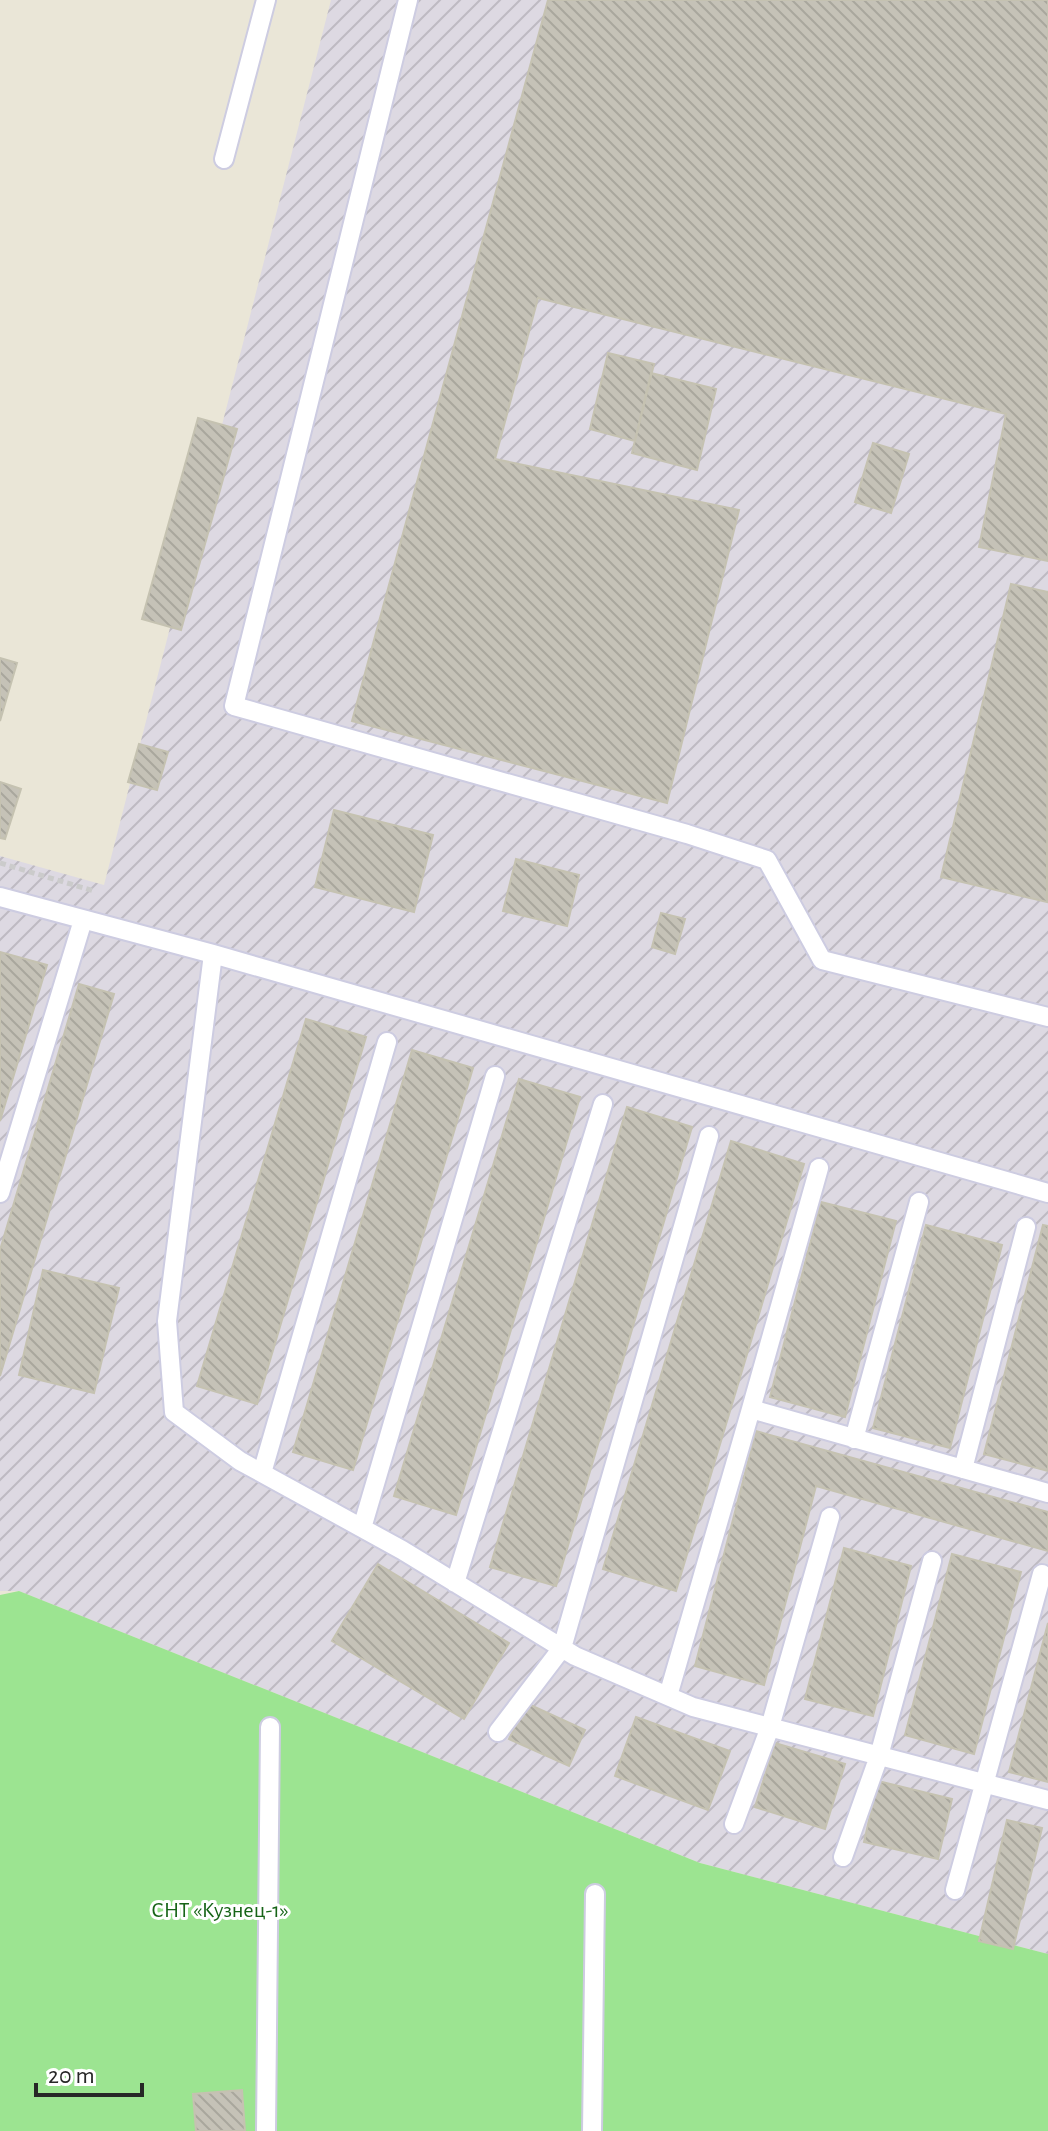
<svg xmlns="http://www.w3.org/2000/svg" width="1048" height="2131" viewBox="0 0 1048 2131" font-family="'Alegreya Sans',sans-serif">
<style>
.industrial{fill:url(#industrial-furrows)}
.grass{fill:#9ce491}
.building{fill:url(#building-back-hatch);stroke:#c5c2b1;stroke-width:2}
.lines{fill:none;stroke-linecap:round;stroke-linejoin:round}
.lane-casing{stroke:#cdcce1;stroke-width:22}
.path{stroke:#cbcbcb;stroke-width:5;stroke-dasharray:6 4;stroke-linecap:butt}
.lane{stroke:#fff;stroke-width:18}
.labels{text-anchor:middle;stroke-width:6;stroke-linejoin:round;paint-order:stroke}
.park-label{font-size:22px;fill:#176417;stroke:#fff}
</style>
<defs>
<pattern id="industrial-furrows" width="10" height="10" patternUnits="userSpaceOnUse" patternTransform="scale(2)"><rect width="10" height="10" fill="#ddd9e2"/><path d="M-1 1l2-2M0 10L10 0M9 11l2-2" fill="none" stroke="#bebac2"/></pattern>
<pattern id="building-back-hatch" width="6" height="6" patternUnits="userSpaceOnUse" patternTransform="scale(2)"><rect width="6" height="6" fill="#c5c2b7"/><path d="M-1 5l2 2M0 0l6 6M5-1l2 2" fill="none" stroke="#a9a79d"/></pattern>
</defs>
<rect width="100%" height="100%" fill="#eae6d7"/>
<path class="industrial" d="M 331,0 L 1048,0 L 1048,1954 L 700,1863 L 19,1591 L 0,1591 L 0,856 L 104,885 Z"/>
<path class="grass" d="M 19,1591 L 700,1863 L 1048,1954 L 1048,2131 L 0,2131 L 0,1595 Z"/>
<path class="building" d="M 548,0 L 1048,0 L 1048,561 L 979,547 L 1006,414 L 538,298 L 495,459 L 739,510 L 667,803 L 352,721 Z
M 608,353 L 654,364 L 635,441 L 590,429 Z
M 651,373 L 716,389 L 697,470 L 632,453 Z
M 198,418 L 237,429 L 181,630 L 142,619 Z
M 873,443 L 909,454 L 891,513 L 855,502 Z
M 1011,584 L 1048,592 L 1047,902 L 941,877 Z
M 0,658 L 17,663 L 0,721 Z
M 139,744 L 168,752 L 157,790 L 128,782 Z
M 0,782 L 21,789 L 5,839 L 0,838 Z
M 334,810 L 433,835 L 414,912 L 315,887 Z
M 516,859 L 579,875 L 567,926 L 503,911 Z
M 661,913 L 685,919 L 675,954 L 652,947 Z
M 0,952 L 47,965 L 0,1121 Z
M 79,984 L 114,994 L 0,1376 L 0,1250 Z
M 306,1019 L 366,1037 L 257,1404 L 197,1386 Z
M 412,1050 L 473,1068 L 353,1470 L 293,1452 Z
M 519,1079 L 580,1097 L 456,1515 L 394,1496 Z
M 627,1107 L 692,1127 L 556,1586 L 490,1567 Z
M 731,1141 L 804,1164 L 676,1591 L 603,1569 Z
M 821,1202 L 896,1221 L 845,1417 L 770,1397 Z
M 926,1225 L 1002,1245 L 950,1448 L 873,1428 Z
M 1043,1225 L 1048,1226 L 1048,1471 L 984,1454 Z
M 43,1270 L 119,1288 L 94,1393 L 19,1375 Z
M 756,1431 L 1048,1512 L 1048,1551 L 816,1486 L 764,1685 L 695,1666 Z
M 844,1548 L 911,1566 L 873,1716 L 805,1699 Z
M 952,1554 L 1021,1572 L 974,1754 L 905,1735 Z
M 378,1564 L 509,1643 L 464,1719 L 332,1641 Z
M 1048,1623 L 1048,1782 L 1009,1772 Z
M 526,1703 L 585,1730 L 569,1766 L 509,1739 Z
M 636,1717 L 730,1751 L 708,1810 L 615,1776 Z
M 775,1743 L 845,1764 L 825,1829 L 755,1807 Z
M 878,1781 L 952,1799 L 938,1859 L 864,1842 Z
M 1007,1820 L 1042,1828 L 1013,1949 L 979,1941 Z
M 242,2090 L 245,2131 L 196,2131 L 193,2094 Z"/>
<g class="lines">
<g class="lane-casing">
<path id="lane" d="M 408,0 L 234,706 L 687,834 L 767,860 L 822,960 L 1048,1017
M 224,159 L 266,0
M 0,897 L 213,954 L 1048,1193
M 213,954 L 167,1321 L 174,1412 L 240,1461 L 402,1550 L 575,1656 L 693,1707 L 1048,1800
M 0,1193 L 83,920
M 751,1409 L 819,1168
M 854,1439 L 919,1202
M 963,1469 L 1026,1227
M 262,1473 L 387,1042
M 362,1528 L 495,1076
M 455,1583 L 603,1104
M 668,1696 L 751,1409 L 1048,1493
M 498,1732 L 562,1648 L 709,1136
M 734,1824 L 770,1727 L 830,1517
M 843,1857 L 879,1756 L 932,1561
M 955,1890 L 1042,1574
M 266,2131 L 270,1727
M 592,2131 L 595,1894"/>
</g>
<path class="path" d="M 0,863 L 94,891"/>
<use href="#lane" class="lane"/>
</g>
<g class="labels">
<g class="park-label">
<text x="220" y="1917">СНТ «Кузнец-1»</text>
</g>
</g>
<path d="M36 2083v12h106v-12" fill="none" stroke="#272727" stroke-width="4"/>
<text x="48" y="2083" font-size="24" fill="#272727" stroke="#ffffff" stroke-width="6" paint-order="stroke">20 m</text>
</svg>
